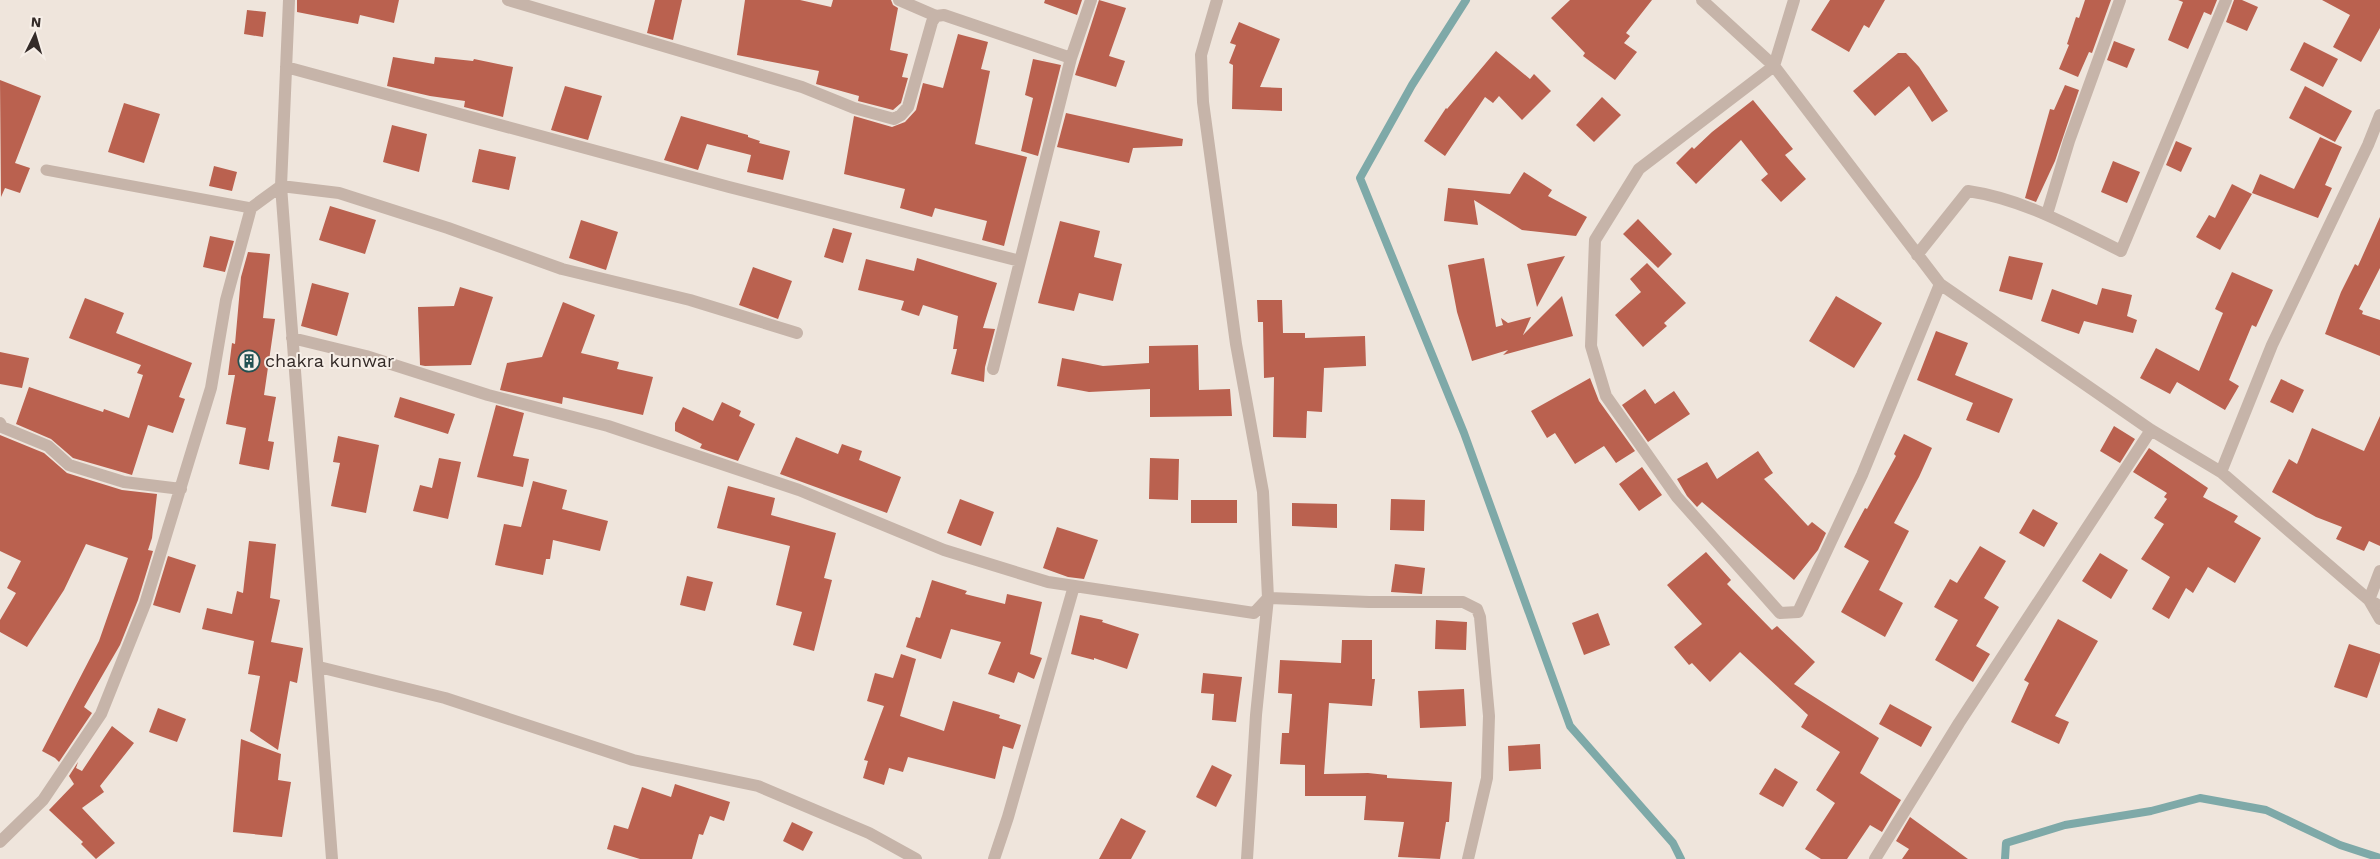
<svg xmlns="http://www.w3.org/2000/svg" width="2380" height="859" viewBox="0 0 2380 859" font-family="'Work Sans',sans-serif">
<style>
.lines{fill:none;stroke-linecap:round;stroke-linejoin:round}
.stream{stroke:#7ea9a8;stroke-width:8}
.building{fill:#ba614f}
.service{stroke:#c6b4a9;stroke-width:11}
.minor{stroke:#c6b4a9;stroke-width:12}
.labels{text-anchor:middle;stroke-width:4;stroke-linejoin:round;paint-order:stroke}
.poi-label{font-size:18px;fill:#342b28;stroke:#f7efe8;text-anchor:start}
</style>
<rect width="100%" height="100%" fill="#efe5dc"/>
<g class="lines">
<path class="stream" d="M 1466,0 L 1412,85 L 1360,178 L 1464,433 L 1570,726 L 1673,843 L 1681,859
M 2005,859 L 2006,843 L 2065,825 L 2151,811 L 2200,798 L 2266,810 L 2340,845 L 2380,858"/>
</g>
<path class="building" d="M 297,0 L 399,0 L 394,23 L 360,15 L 358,24 L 297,12 Z
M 655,0 L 682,0 L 673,40 L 647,33 Z
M 745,0 L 800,0 L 831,7 L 833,0 L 891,0 L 893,5 L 898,8 L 890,50 L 908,54 L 902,77 L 908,78 L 901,103 L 893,110 L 858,101 L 859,96 L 816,84 L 819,71 L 737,55 Z
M 1045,0 L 1082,0 L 1077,15 L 1044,3 Z
M 1099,0 L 1126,8 L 1109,56 L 1125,61 L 1116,87 L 1075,75 Z
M 1570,0 L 1652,0 L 1626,33 L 1630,36 L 1624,43 L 1637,52 L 1615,80 L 1583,56 L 1585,53 L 1551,18 Z
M 1830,0 L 1885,0 L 1869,28 L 1864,25 L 1849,52 L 1811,30 Z
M 2085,0 L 2111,0 L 2092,53 L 2089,52 L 2078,77 L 2059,69 L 2069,45 L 2067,44 L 2076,17 L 2079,18 Z
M 2178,0 L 2217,0 L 2211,15 L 2204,12 L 2188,49 L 2168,40 L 2183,2 Z
M 2234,0 L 2242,0 L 2258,7 L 2247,31 L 2226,22 Z
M 2322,0 L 2380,0 L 2380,28 L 2361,62 L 2333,47 L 2350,15 Z
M 247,10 L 266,12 L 263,37 L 244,34 Z
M 1239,22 L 1280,39 L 1260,87 L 1282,88 L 1282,111 L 1232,109 L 1233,65 L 1229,63 L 1236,45 L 1230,43 Z
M 958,34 L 988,42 L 981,69 L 990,71 L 975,144 L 1027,157 L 1004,246 L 982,240 L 987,221 L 935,208 L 932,217 L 900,208 L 905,189 L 844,174 L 854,116 L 892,127 L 905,122 L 916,110 L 923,83 L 943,88 Z
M 2114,41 L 2135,49 L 2127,68 L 2107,60 Z
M 2304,42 L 2338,59 L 2323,87 L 2290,70 Z
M 1496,51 L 1530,79 L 1534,74 L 1551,91 L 1522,120 L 1499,96 L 1493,103 L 1485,97 L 1445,156 L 1424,141 L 1446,108 L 1447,109 Z
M 1898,53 L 1906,53 L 1919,67 L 1948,111 L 1932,122 L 1909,86 L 1875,116 L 1853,91 Z
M 393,57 L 434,64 L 435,57 L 473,61 L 474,59 L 513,67 L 503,117 L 464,107 L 465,101 L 430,96 L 387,86 Z
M 1033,59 L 1061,65 L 1038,156 L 1021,151 L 1033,98 L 1025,95 Z
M 0,80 L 41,96 L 15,163 L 30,168 L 20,193 L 5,188 L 1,197 Z
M 2065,85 L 2079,90 L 2055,161 L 2036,202 L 2025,198 L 2050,109 L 2054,110 Z
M 565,86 L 602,96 L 588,140 L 551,130 Z
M 2305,86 L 2352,111 L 2335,142 L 2289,118 Z
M 1602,97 L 1621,115 L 1594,142 L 1576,125 Z
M 1753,100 L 1793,149 L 1785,155 L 1806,179 L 1781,202 L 1761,180 L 1768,174 L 1741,140 L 1696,184 L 1676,163 L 1692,147 L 1694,149 L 1712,132 Z
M 124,103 L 160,114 L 144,163 L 108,152 Z
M 1066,113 L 1183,139 L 1182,146 L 1133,148 L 1129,163 L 1057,147 Z
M 681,116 L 748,135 L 748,137 L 760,141 L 759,143 L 790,151 L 783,180 L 747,172 L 751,155 L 707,144 L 698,170 L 664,160 Z
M 392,125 L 427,134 L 419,172 L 383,162 Z
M 2320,137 L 2342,147 L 2325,185 L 2332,188 L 2318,218 L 2252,193 L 2260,174 L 2294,189 L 2293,191 Z
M 2176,141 L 2192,148 L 2181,172 L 2166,165 Z
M 479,149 L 516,157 L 509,190 L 472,182 Z
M 2113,161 L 2140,172 L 2127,203 L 2101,192 Z
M 214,166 L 237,172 L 232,191 L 209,186 Z
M 1524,172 L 1552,190 L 1548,196 L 1587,217 L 1576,236 L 1522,230 L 1474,200 L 1478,225 L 1444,221 L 1448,188 L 1510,194 Z
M 2232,184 L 2252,194 L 2220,250 L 2196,237 L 2209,215 L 2215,218 Z
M 330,206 L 376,220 L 365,254 L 319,240 Z
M 2380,217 L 2380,268 L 2359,309 L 2363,311 L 2362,314 L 2380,320 L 2380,356 L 2325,334 L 2341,292 L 2355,264 L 2358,266 Z
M 1638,219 L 1672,254 L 1658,268 L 1623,234 Z
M 581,220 L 618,232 L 606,270 L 569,258 Z
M 1060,221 L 1100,231 L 1094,257 L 1122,264 L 1113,301 L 1079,293 L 1074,311 L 1038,303 Z
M 833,228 L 852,233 L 843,263 L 824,257 Z
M 210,236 L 234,241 L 225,272 L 203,267 Z
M 248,252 L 270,254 L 263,318 L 275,319 L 264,395 L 276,397 L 268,441 L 274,442 L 269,470 L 239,464 L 246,428 L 226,424 L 235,375 L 228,375 L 232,343 L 235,344 L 241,277 Z
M 1565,256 L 1537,307 L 1527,264 Z
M 2009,256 L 2043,263 L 2032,300 L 1999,291 Z
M 917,258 L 997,283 L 983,328 L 995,329 L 985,367 L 984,382 L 951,374 L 957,349 L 953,349 L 958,316 L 923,305 L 919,316 L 901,310 L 904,301 L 858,290 L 866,259 L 914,271 Z
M 1484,258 L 1496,327 L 1503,325 L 1501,318 L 1508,323 L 1531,317 L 1523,335 L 1562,296 L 1573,336 L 1503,355 L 1508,350 L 1472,361 L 1457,312 L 1448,265 Z
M 1647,263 L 1686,303 L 1664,323 L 1667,326 L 1643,347 L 1615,315 L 1641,292 L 1630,279 Z
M 753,267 L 792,281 L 778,319 L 739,305 Z
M 2232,272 L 2273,290 L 2256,327 L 2252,325 L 2229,380 L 2239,386 L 2225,410 L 2177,382 L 2170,394 L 2140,378 L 2156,348 L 2199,371 L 2223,313 L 2215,309 Z
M 312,283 L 349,293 L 337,336 L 301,326 Z
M 460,287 L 493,297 L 471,365 L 425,366 L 420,365 L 418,307 L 454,306 Z
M 2102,288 L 2132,295 L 2127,316 L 2137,320 L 2133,333 L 2084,321 L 2079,334 L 2041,321 L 2052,289 L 2097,305 Z
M 1836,296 L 1882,323 L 1854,368 L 1809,341 Z
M 85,298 L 124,313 L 116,333 L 192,363 L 179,397 L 185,399 L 173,433 L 148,425 L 132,475 L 73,458 L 51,439 L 16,424 L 29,387 L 103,412 L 104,409 L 129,418 L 143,375 L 137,373 L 141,365 L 69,338 Z
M 1257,300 L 1282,300 L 1283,333 L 1305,333 L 1305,338 L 1365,336 L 1366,366 L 1324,368 L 1322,412 L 1307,411 L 1306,438 L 1273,437 L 1274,377 L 1264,378 L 1263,322 L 1258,322 Z
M 563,302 L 595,315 L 581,353 L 619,362 L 617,369 L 653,377 L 643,415 L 563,397 L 562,404 L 500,390 L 507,363 L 542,357 Z
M 1936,331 L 1968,343 L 1955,375 L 2013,399 L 1999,433 L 1966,420 L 1973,403 L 1917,380 Z
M 1198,345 L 1199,390 L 1230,389 L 1232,416 L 1150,417 L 1150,389 L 1089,392 L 1057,386 L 1062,358 L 1103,366 L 1149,363 L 1149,346 Z
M 0,352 L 29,358 L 22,388 L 0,384 Z
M 1590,378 L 1599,401 L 1635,451 L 1616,463 L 1604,446 L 1575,464 L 1555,433 L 1547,438 L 1531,411 Z
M 2281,379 L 2304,390 L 2293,413 L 2270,402 Z
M 1645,389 L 1655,404 L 1674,391 L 1690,414 L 1648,442 L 1622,405 Z
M 400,397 L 455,414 L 448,434 L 394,417 Z
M 722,402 L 741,411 L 739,416 L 755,424 L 738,461 L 700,448 L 702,444 L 675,431 L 675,423 L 683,407 L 713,421 Z
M 496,405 L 524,413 L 513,456 L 529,459 L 523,487 L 477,477 Z
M 2380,416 L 2380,546 L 2369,541 L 2364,551 L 2336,539 L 2342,527 L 2316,517 L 2272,492 L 2289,459 L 2297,464 L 2312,428 L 2364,451 Z
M 2114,426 L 2135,439 L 2120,463 L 2100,451 Z
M 1904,434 L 1932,448 L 1919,477 L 1894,523 L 1909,531 L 1879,590 L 1903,603 L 1885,637 L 1841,612 L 1869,561 L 1844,547 L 1865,508 L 1867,509 L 1896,456 L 1894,454 Z
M 0,435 L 44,453 L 67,473 L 122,490 L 157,494 L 152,538 L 148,550 L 153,551 L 138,600 L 120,645 L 84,707 L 92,713 L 59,762 L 55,758 L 42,751 L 99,641 L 128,558 L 86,544 L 64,590 L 27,647 L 0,632 L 0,620 L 16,593 L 7,588 L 21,561 L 0,551 Z
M 338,436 L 379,445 L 366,513 L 331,506 L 340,463 L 333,462 Z
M 796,437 L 838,454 L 842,444 L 862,451 L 859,460 L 901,477 L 887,513 L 780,474 Z
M 2149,448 L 2208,488 L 2203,497 L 2238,516 L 2234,522 L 2261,538 L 2235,583 L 2208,567 L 2193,593 L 2186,588 L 2169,619 L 2152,609 L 2170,577 L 2141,559 L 2164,524 L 2154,518 L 2167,499 L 2164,497 L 2167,493 L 2133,472 Z
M 1758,451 L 1773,473 L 1764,479 L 1808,526 L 1812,522 L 1826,533 L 1818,550 L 1794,580 L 1702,502 L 1697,507 L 1687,496 L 1677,479 L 1707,462 L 1717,479 Z
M 439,458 L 461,462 L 448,519 L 413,511 L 420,485 L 432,488 Z
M 1150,458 L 1179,459 L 1178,500 L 1149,499 Z
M 1642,467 L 1662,495 L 1639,511 L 1619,484 Z
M 533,481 L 567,490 L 562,509 L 608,521 L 600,551 L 553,540 L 550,559 L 546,559 L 543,575 L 495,565 L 504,524 L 521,527 Z
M 728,486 L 775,498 L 771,515 L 836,533 L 824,578 L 832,580 L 814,651 L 793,645 L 802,612 L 776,605 L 790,546 L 717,528 Z
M 960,499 L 994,512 L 981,546 L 947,533 Z
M 1391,499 L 1425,500 L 1424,531 L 1390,530 Z
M 1191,500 L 1237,500 L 1237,523 L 1191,523 Z
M 1292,503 L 1337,504 L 1337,528 L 1292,526 Z
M 2033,509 L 2058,523 L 2044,547 L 2019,533 Z
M 1057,527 L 1098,540 L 1084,579 L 1068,577 L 1043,568 Z
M 249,541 L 276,544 L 270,598 L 280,600 L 271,642 L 303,648 L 297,683 L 290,681 L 278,750 L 250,731 L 260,676 L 248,674 L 254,641 L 202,629 L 207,608 L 232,614 L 237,591 L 243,593 Z
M 1980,546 L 2006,561 L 1984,598 L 1999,607 L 1976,646 L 1990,654 L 1973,682 L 1935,660 L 1958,620 L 1934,607 L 1950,579 L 1957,583 Z
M 1706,552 L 1731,580 L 1727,584 L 1772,630 L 1777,626 L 1815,662 L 1794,684 L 1879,738 L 1860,773 L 1901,800 L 1882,832 L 1870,825 L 1847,859 L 1821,859 L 1805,849 L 1835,803 L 1816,790 L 1840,752 L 1801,727 L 1808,715 L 1740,652 L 1710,682 L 1692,663 L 1689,665 L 1674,647 L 1702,624 L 1667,585 Z
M 2100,553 L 2128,570 L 2111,599 L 2082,581 Z
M 168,556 L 196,565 L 180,613 L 153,605 Z
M 1395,564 L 1425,568 L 1422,594 L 1391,592 Z
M 687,576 L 713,582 L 705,611 L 680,605 Z
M 932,580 L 967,591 L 965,594 L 1005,604 L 1007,594 L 1042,602 L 1030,654 L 1042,658 L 1034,679 L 1018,672 L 1014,683 L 988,674 L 1001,642 L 951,629 L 941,659 L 906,647 L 916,617 L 920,618 Z
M 1598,613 L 1610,645 L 1584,655 L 1572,623 Z
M 1080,615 L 1103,620 L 1102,622 L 1139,634 L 1127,669 L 1094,658 L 1094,660 L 1071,654 Z
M 2058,619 L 2098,641 L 2055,716 L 2069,722 L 2059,744 L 2011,722 L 2029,683 L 2024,680 Z
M 1436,620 L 1467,622 L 1466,650 L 1435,649 Z
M 1342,640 L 1372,640 L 1372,679 L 1375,679 L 1372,706 L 1329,703 L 1324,774 L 1368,773 L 1387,775 L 1387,778 L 1452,782 L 1449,822 L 1446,822 L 1440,859 L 1398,857 L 1404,822 L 1364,820 L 1366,796 L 1305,796 L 1305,765 L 1280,764 L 1282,733 L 1289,733 L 1292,694 L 1278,693 L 1280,660 L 1341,663 Z
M 2349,644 L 2380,654 L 2380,661 L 2367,698 L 2334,687 Z
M 901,654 L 916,659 L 900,716 L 944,731 L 953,701 L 1000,715 L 999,718 L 1021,725 L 1013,749 L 1003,746 L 995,779 L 908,757 L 903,772 L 889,768 L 884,785 L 863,778 L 868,761 L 864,760 L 884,706 L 867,701 L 875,673 L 893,678 Z
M 1203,673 L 1242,677 L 1236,722 L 1212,720 L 1214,694 L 1201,693 Z
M 1464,689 L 1466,726 L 1420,728 L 1418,691 Z
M 1890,704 L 1932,727 L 1921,747 L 1879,724 Z
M 158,708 L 186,719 L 177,742 L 149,732 Z
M 112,726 L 134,743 L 100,786 L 104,792 L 82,808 L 115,843 L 96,859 L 81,844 L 83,842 L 49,810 L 74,784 L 69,776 L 78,762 L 76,768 L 82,771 Z
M 241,739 L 281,754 L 278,780 L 291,782 L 282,837 L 233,832 Z
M 1540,744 L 1541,769 L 1509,771 L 1508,746 Z
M 1212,765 L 1232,775 L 1216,807 L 1196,797 Z
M 1775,768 L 1798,782 L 1783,807 L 1759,794 Z
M 675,784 L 730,802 L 724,821 L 710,816 L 703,835 L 699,834 L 692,859 L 640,859 L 607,849 L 614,825 L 628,829 L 642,787 L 671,797 Z
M 1910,817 L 1968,859 L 1902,859 L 1909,849 L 1896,841 Z
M 1121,818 L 1146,831 L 1131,859 L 1099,859 Z
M 792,822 L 813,832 L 803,851 L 783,841 Z"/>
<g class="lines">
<path class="service" d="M 46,170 L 251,208"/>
<path class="minor" d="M 289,0 L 281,186 L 332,859
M 508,0 L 802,87 L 854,108 L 894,119 L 901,115 L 908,107 L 932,22 L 936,16 L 944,15 L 1071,58
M 899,0 L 936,16
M 1702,0 L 1774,66 L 1940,284 L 2151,430 L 2221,472 L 2369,600 L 2380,619
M 1794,0 L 1774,66 L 1639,169 L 1595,240 L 1591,346 L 1606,396 L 1677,497 L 1780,613 L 1798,612 L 1862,475 L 1940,284
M 286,67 L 729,187 L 1020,261
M 2047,214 L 2069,141 L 2120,0
M 1917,255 L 1968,191 C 2023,199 2072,227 2121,251 L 2226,0
M 292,338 L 366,356 L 488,395 L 608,426 L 799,490 L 944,550 L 1048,582 L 1254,613 L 1268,598 L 1263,492 L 1236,344 L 1203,102 L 1201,55 L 1217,0
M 993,369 L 1071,58 L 1091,0
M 0,423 L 2,427 L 48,446 L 69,465 L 124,482 L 181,489
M 2221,472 L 2272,345 L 2368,145 L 2380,115
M 2376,604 L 2369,600 L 2380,571
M 319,667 L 445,698 L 633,760 L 758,786 L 869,833 L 916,859
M 0,842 L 43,800 L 101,714 L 145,604 L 211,388 L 226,300 L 251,208 L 281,186 L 339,193 L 448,228 L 562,269 L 690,300 L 797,333
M 994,859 L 1008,817 L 1074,586
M 1247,859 L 1256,715 L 1268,598 L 1369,602 L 1463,602 L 1477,609 L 1480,617 L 1489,716 L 1487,778 L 1468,859
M 1875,859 L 1959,723 L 2151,430"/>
</g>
<defs>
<g id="building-ring" transform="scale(1.125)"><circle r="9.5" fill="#f7efe8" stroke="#225151" stroke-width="1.5"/><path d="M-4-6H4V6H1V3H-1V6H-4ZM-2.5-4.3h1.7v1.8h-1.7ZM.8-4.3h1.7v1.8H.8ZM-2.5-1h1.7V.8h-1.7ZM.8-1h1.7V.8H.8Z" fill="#225151"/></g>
</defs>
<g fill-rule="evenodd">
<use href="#building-ring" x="249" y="361"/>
</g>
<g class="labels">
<g class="poi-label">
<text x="265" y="367">chakra kunwar</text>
</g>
</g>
<g transform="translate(35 35) rotate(5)" stroke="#f7efe8" stroke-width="4" paint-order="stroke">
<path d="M0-4L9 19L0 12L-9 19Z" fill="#342b28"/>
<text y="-8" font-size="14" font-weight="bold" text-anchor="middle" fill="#342b28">N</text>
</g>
</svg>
